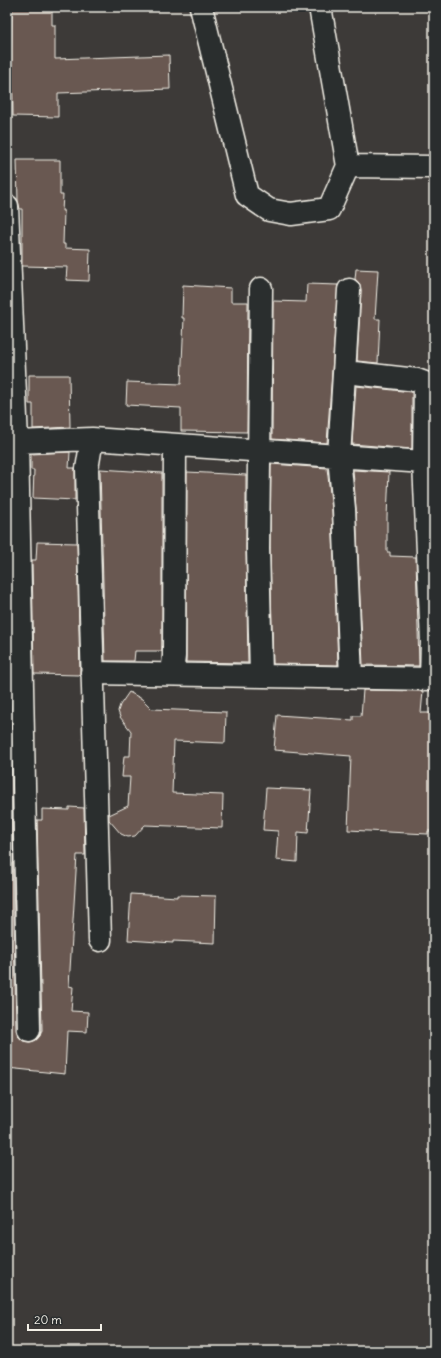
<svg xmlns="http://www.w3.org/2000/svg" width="441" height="1358" viewBox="0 0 441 1358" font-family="Delius,sans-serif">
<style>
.building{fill:#695851;stroke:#f4f1e8}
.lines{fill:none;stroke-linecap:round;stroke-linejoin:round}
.minor-casing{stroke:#f4f1e8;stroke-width:25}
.minor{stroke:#2a2d2e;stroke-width:22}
</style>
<rect width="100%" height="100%" fill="#3d3a38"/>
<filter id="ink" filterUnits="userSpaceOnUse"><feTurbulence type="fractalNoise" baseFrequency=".025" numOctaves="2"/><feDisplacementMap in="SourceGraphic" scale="8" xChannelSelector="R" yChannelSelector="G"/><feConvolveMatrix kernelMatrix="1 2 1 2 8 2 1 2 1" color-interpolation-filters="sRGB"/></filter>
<g filter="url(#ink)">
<path class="building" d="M 12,7 L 52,7 L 52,25 L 55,25 L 55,59 L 169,55 L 170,89 L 58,93 L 58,117 L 13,116 L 12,66 L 10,66 Z
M 17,160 L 60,160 L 60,195 L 63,195 L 62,211 L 64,211 L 63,244 L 65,244 L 65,248 L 90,249 L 89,281 L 66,280 L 67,267 L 22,266 L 22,209 L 20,209 L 18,201 Z
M 356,269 L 378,270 L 375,319 L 380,319 L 378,363 L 357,361 L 361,291 L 360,284 L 355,279 Z
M 307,284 L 338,285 L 327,443 L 272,439 L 273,301 L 306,302 Z
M 183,285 L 231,288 L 231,302 L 248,302 L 247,432 L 181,431 L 181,408 L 126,405 L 127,382 L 181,384 L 184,318 L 182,318 Z
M 29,375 L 69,375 L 70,427 L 33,429 L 33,404 L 29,404 Z
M 356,386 L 412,392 L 412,449 L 352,444 Z
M 70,452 L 69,468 L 75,468 L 75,500 L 33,498 L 34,470 L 31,470 L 31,454 Z
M 271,464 L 327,468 L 332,510 L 338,665 L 273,664 L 270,548 Z
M 100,469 L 162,473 L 162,651 L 135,651 L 134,661 L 105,661 Z
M 353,470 L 389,472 L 387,517 L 387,552 L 390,552 L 390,556 L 416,557 L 419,666 L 363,665 L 356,508 Z
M 187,472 L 246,475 L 246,548 L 248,663 L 186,662 Z
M 37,542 L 77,543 L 80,675 L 34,674 L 32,560 L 36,560 Z
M 7,565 L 9,673 L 7,673 Z
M 363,690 L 423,691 L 421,713 L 434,713 L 434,831 L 428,831 L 428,834 L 348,830 L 351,756 L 274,750 L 277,715 L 353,720 L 353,716 L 361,716 Z
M 129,692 L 142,699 L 152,709 L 226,712 L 225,743 L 174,741 L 172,793 L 223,795 L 222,828 L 145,825 L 135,836 L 128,837 L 121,834 L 109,820 L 109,815 L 128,806 L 130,777 L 122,777 L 124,756 L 130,756 L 131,731 L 120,717 L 118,711 L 120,705 Z
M 266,788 L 311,790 L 308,833 L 298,832 L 297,862 L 276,860 L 278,831 L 263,830 Z
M 69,807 L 84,808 L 85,855 L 77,855 L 69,986 L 73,987 L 71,1011 L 88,1012 L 87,1032 L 67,1031 L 65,1074 L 7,1068 L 7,819 L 12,819 L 16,1030 L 18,1036 L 23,1041 L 30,1042 L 36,1040 L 40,1036 L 42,1030 L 37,820 L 42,820 L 42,809 L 69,810 Z
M 131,894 L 177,897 L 177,895 L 216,896 L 215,943 L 173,941 L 173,943 L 128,940 Z"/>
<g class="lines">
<g class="minor-casing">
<path id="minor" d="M 201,7 L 247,195 L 269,210 L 291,214 L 329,209 L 348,166 L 320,7
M 348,166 L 434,167
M 7,206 L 17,442 L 29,1030
M 261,289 L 258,548 L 261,676
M 349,290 L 339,457 L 344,509 L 351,677
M 345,372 L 417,380 L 425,383 L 424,462
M 17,442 L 92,439
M 92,673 L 431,679 L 432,642 L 424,462 L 92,439 L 87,469 L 100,940
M 172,674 L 174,656 L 175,445"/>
</g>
<use href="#minor" class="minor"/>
</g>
</g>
<rect width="441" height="1358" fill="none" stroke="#2a2d2e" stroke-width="24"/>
<rect x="12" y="12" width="417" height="1334" fill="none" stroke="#f4f1e8" stroke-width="1.5" filter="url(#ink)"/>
<path d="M28 1324v6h73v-6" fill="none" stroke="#f4f1e8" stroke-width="2"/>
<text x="34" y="1324" font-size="12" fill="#f4f1e8" stroke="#2a2d2e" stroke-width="3" paint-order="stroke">20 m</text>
</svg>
